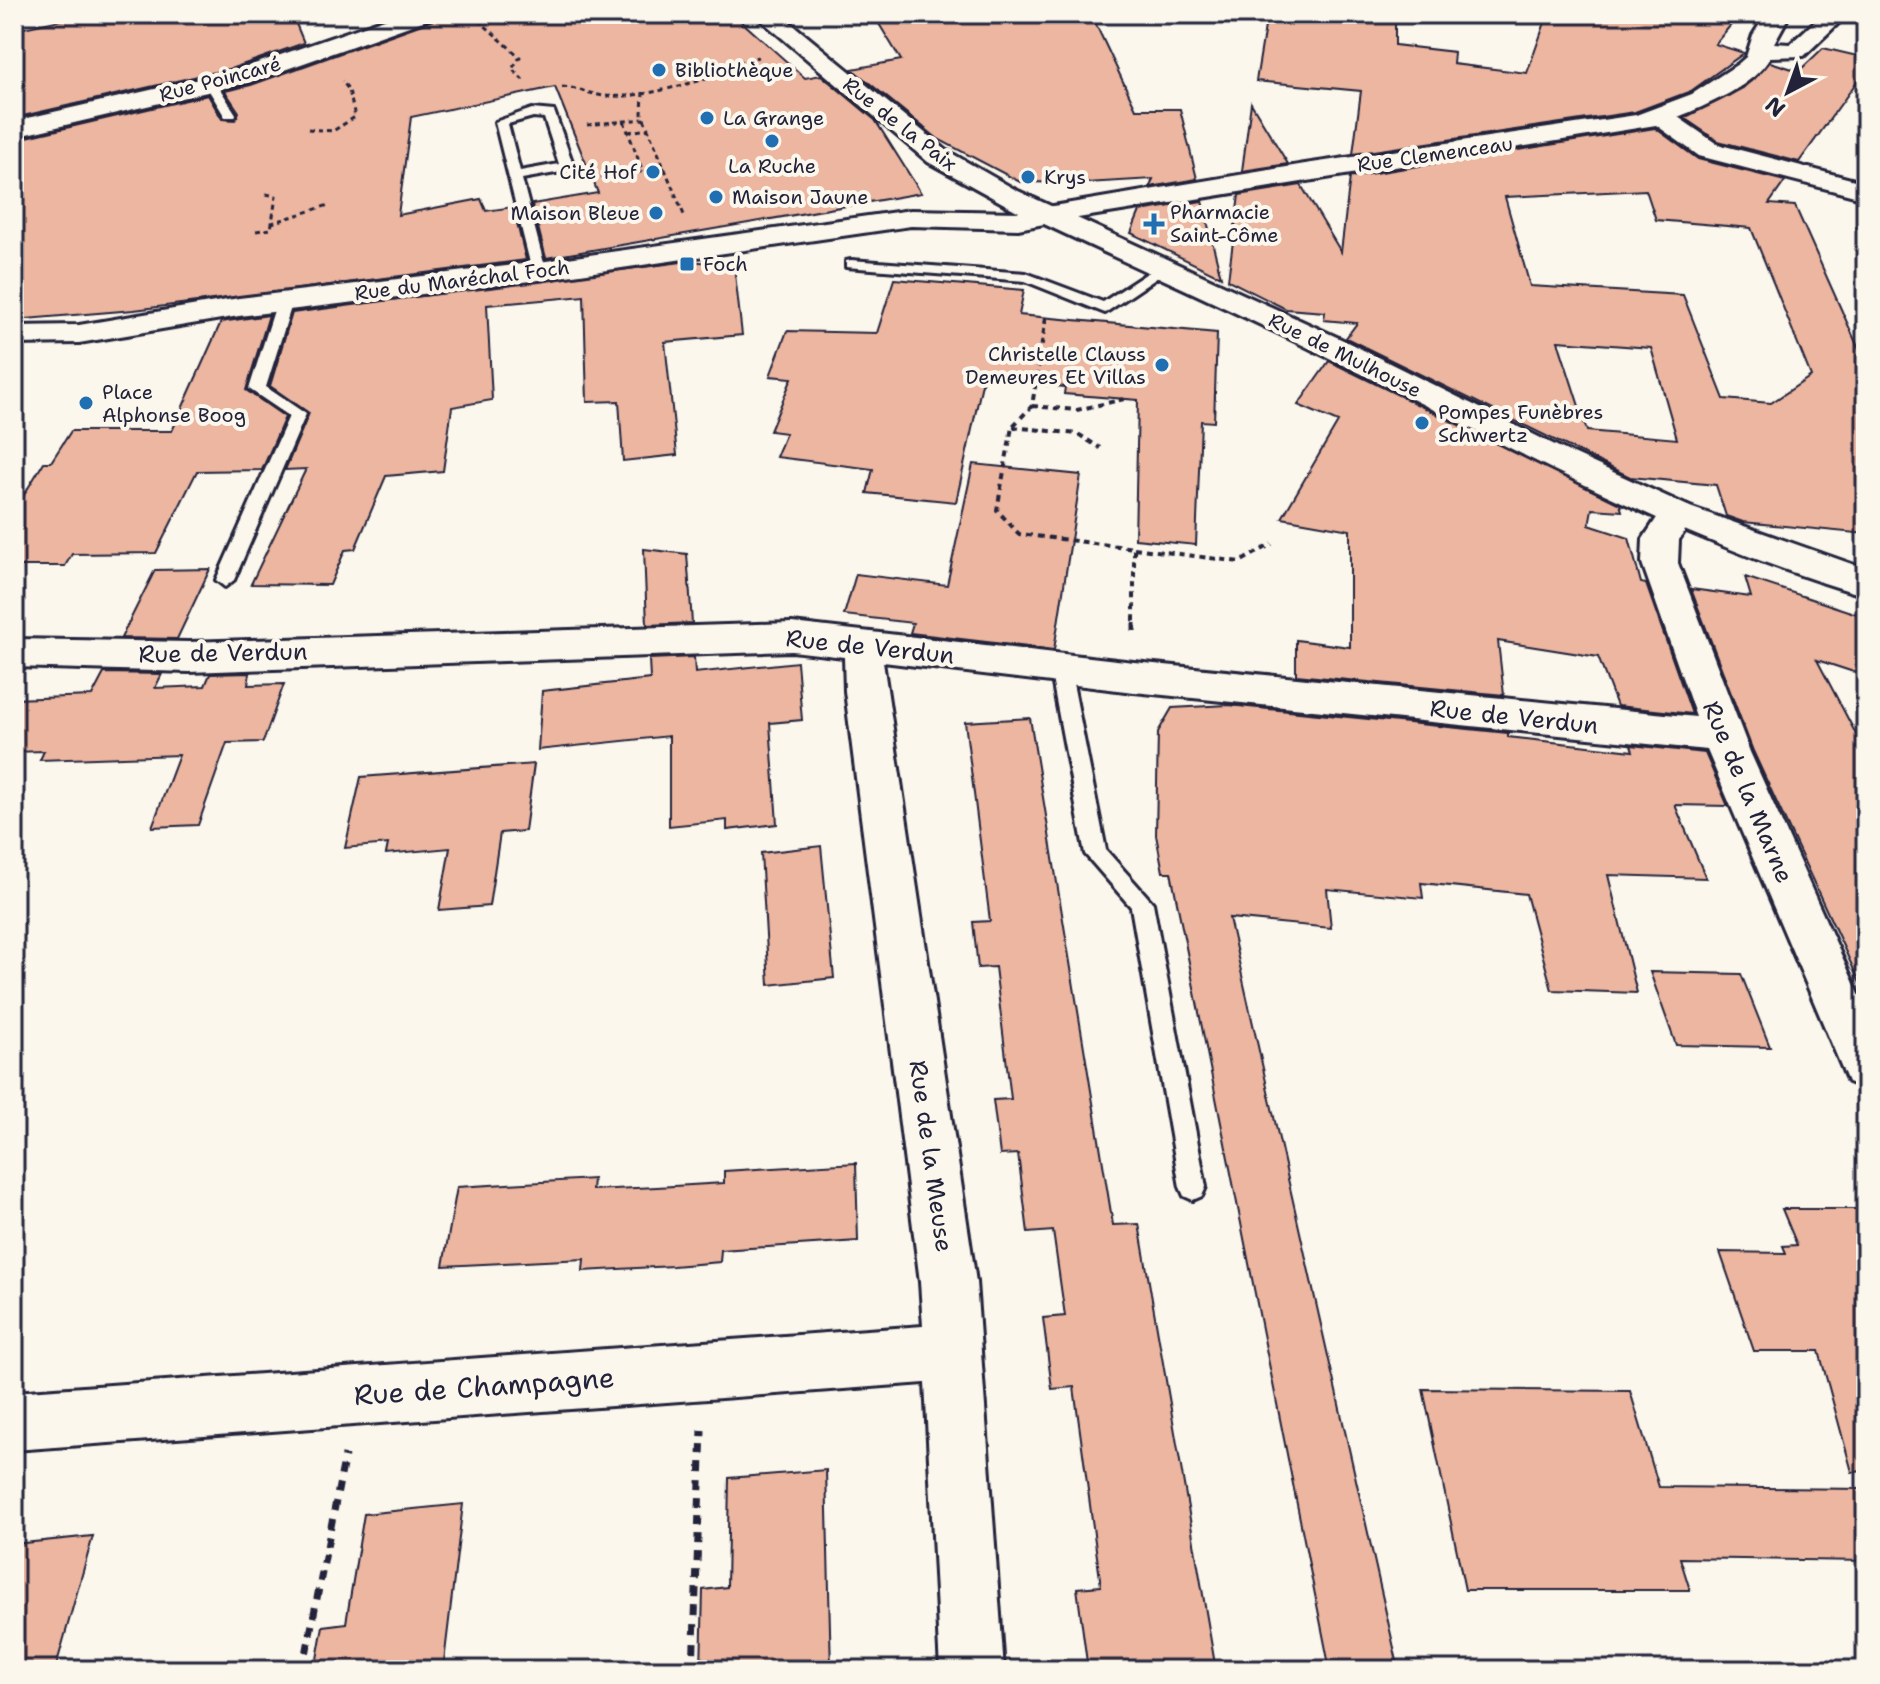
<svg xmlns="http://www.w3.org/2000/svg" width="1880" height="1684" viewBox="0 0 1880 1684" font-family="'Shantell Sans',sans-serif">
<style>
.building{fill:#ecb6a0;stroke:#22223b;stroke-width:2;fill-rule:evenodd}
.lines{fill:none;stroke-linecap:round;stroke-linejoin:round}
.lane-casing{stroke:#22223b;stroke-width:6}
.street-casing{stroke:#22223b;stroke-width:6}
.secondary-casing{stroke:#22223b;stroke-width:6}
.path-far3{stroke:#22223b;stroke-width:3;stroke-dasharray:5 4;stroke-linecap:butt}
.path-far2{stroke:#22223b;stroke-width:4;stroke-dasharray:6 5;stroke-linecap:butt}
.path-far1{stroke:#22223b;stroke-width:5;stroke-dasharray:8 6;stroke-linecap:butt}
.path{stroke:#22223b;stroke-width:7;stroke-dasharray:10 8;stroke-linecap:butt}
.lane{fill:#fbf7ec;fill-rule:evenodd}
.street{fill:#fbf7ec;fill-rule:evenodd}
.secondary{fill:#fbf7ec;fill-rule:evenodd}
.poi-dot{fill:#1f6fb2;stroke:#fbf7ec;stroke-width:3}
.labels{text-anchor:middle;stroke-width:8;stroke-linejoin:round;paint-order:stroke}
.far-poi-label{font-size:20px;fill:#22223b;stroke:#fbf7ec;text-anchor:start}
.far-street-label{font-size:20px;fill:#22223b;stroke:#fbf7ec}
.street-label{font-size:24px;fill:#22223b;stroke:#fbf7ec}
.near-street-label{font-size:28px;fill:#22223b;stroke:#fbf7ec}
</style>
<rect width="100%" height="100%" fill="#fbf7ec"/>
<filter id="ink" filterUnits="userSpaceOnUse"><feTurbulence type="fractalNoise" baseFrequency=".0125" numOctaves="2"/><feDisplacementMap in="SourceGraphic" scale="16" xChannelSelector="R" yChannelSelector="G"/><feConvolveMatrix kernelMatrix="1 2 1 2 8 2 1 2 1" color-interpolation-filters="sRGB"/></filter>
<g filter="url(#ink)">
<path class="building" d="M 88,14 L 292,14 L 304,43 L 233,68 L 14,118 L 14,30 Z
M 450,14 L 733,14 L 805,78 L 821,75 L 875,120 L 921,193 L 546,258 L 532,204 L 598,193 L 555,87 L 411,117 L 398,215 L 481,199 L 486,211 L 513,207 L 526,260 L 134,310 L 14,320 L 14,140 L 208,95 L 222,119 L 235,120 L 239,112 L 225,91 L 251,85 Z
M 873,14 L 1091,14 L 1136,109 L 1180,109 L 1197,179 L 1150,187 L 1153,179 L 1086,183 L 1020,182 L 938,139 L 852,69 L 901,60 Z
M 1267,14 L 1395,14 L 1395,45 L 1454,52 L 1453,64 L 1527,73 L 1548,14 L 1740,14 L 1715,44 L 1744,53 L 1691,91 L 1635,112 L 1353,154 L 1361,91 L 1256,81 Z
M 1823,48 L 1866,58 L 1866,69 L 1799,162 L 1718,141 L 1684,118 L 1743,88 L 1770,62 L 1799,71 Z
M 1251,103 L 1288,164 L 1242,171 Z
M 1655,128 L 1698,159 L 1785,181 L 1769,204 L 1795,206 L 1866,365 L 1866,534 L 1743,522 L 1726,516 L 1716,485 L 1630,477 L 1346,338 L 1357,323 L 1324,320 L 1325,312 L 1286,309 L 1228,280 L 1239,195 L 1301,185 L 1341,252 L 1350,177 ZM 1646,190 L 1656,220 L 1751,228 L 1811,376 L 1771,403 L 1724,399 L 1683,295 L 1530,286 L 1505,197 ZM 1558,341 L 1651,348 L 1677,439 L 1587,431 Z
M 1202,201 L 1221,277 L 1131,233 L 1140,211 Z
M 689,261 L 734,265 L 742,335 L 665,342 L 677,455 L 623,461 L 619,401 L 587,402 L 584,296 L 487,305 L 492,400 L 452,407 L 443,471 L 386,476 L 355,549 L 345,550 L 330,585 L 251,584 L 306,469 L 285,470 L 309,413 L 270,386 L 292,313 Z
M 894,279 L 1024,290 L 1019,315 L 1217,333 L 1214,422 L 1201,421 L 1196,545 L 1135,539 L 1138,400 L 1064,394 L 1065,387 L 983,379 L 956,502 L 867,493 L 873,469 L 776,457 L 786,433 L 770,431 L 792,378 L 770,376 L 787,331 L 877,333 Z
M 269,315 L 246,390 L 285,417 L 262,470 L 197,471 L 156,553 L 72,554 L 65,566 L 14,566 L 14,511 L 44,462 L 51,462 L 71,431 L 172,431 L 221,322 Z
M 1329,361 L 1620,504 L 1622,511 L 1592,509 L 1589,525 L 1629,538 L 1641,583 L 1646,584 L 1692,714 L 1617,706 L 1598,657 L 1498,641 L 1504,695 L 1296,675 L 1296,640 L 1350,647 L 1350,530 L 1282,518 L 1338,422 L 1298,405 Z
M 973,464 L 1081,475 L 1054,650 L 910,633 L 913,623 L 844,615 L 856,574 L 947,585 Z
M 644,549 L 687,554 L 692,623 L 647,625 Z
M 210,569 L 177,639 L 121,638 L 155,570 Z
M 1745,577 L 1866,617 L 1866,676 L 1817,660 L 1866,753 L 1866,996 L 1753,751 L 1691,589 L 1751,597 Z
M 694,657 L 695,673 L 797,662 L 802,720 L 770,723 L 777,824 L 727,830 L 727,820 L 669,826 L 669,736 L 538,750 L 542,691 L 650,679 L 649,659 Z
M 104,673 L 162,674 L 155,688 L 205,686 L 210,674 L 250,673 L 248,685 L 284,684 L 263,742 L 227,743 L 198,825 L 152,827 L 179,755 L 40,760 L 44,751 L 14,752 L 14,699 L 92,696 Z
M 1228,705 L 1508,733 L 1508,737 L 1633,751 L 1631,745 L 1705,753 L 1728,806 L 1675,805 L 1706,878 L 1608,875 L 1637,993 L 1552,990 L 1526,894 L 1421,883 L 1423,898 L 1327,889 L 1331,928 L 1229,918 L 1399,1670 L 1330,1670 L 1171,872 L 1163,872 L 1156,835 L 1158,732 L 1172,708 Z
M 1030,718 L 1113,1225 L 1139,1224 L 1216,1670 L 1088,1670 L 1077,1588 L 1101,1586 L 1074,1387 L 1052,1389 L 1043,1318 L 1065,1316 L 1053,1231 L 1028,1233 L 1018,1154 L 1000,1155 L 993,1100 L 1011,1099 L 995,967 L 978,968 L 973,922 L 990,921 L 965,722 Z
M 534,764 L 525,831 L 500,833 L 489,906 L 439,910 L 450,848 L 386,854 L 388,844 L 345,848 L 361,777 Z
M 821,846 L 834,978 L 769,985 L 761,853 Z
M 1650,972 L 1741,974 L 1770,1047 L 1676,1045 Z
M 856,1163 L 858,1241 L 721,1250 L 720,1262 L 673,1266 L 583,1271 L 584,1259 L 443,1266 L 457,1187 L 593,1179 L 592,1190 L 657,1187 L 724,1183 L 724,1171 Z
M 1782,1209 L 1866,1209 L 1866,1471 L 1852,1472 L 1819,1351 L 1754,1351 L 1720,1252 L 1786,1253 L 1783,1246 L 1797,1245 Z
M 1423,1389 L 1630,1391 L 1659,1487 L 1866,1489 L 1866,1561 L 1680,1558 L 1690,1590 L 1465,1590 Z
M 826,1470 L 831,1670 L 701,1670 L 703,1590 L 727,1587 L 729,1478 Z
M 463,1504 L 443,1670 L 315,1670 L 323,1626 L 346,1623 L 364,1514 Z
M 93,1536 L 55,1670 L 14,1670 L 14,1544 Z"/>
<g class="lines">
<g class="lane-casing">
<path id="lane" d="M 207,81 L 215,81 L 236,114 L 235,117 L 225,117 L 205,84 Z
M 532,109 L 554,111 L 574,167 L 567,171 L 522,179 L 546,271 L 539,275 L 532,271 L 495,122 ZM 533,117 L 544,118 L 559,164 L 520,171 L 508,124 Z
M 851,260 L 1026,273 L 1103,302 L 1158,266 L 1163,265 L 1170,269 L 1105,313 L 1025,281 L 846,267 L 846,261 Z
M 285,296 L 293,301 L 266,387 L 306,414 L 234,580 L 225,587 L 216,580 L 289,416 L 249,389 L 277,301 Z
M 1060,661 L 1067,663 L 1070,668 L 1106,850 L 1153,903 L 1206,1187 L 1202,1196 L 1193,1200 L 1184,1196 L 1180,1187 L 1131,907 L 1085,854 L 1050,668 L 1053,663 Z"/>
</g>
<g class="street-casing">
<path id="street" d="M 1766,14 L 1790,14 L 1774,43 L 1790,44 L 1823,14 L 1848,14 L 1804,56 L 1770,57 C 1756,85 1705,106 1678,117 L 1717,144 L 1866,183 L 1866,199 L 1699,156 L 1656,125 L 1047,223 L 1037,221 L 1033,215 L 1037,209 L 1047,207 L 1305,164 L 1636,115 L 1692,94 L 1738,64 L 1746,57 L 1753,35 Z
M 1677,503 L 1690,507 L 1695,515 L 1679,540 L 1678,563 L 1750,752 L 1866,1010 L 1866,1089 L 1848,1082 L 1707,750 L 1134,692 L 883,662 L 976,1282 L 1004,1670 L 940,1670 L 925,1383 L 14,1450 L 14,1392 L 923,1326 L 920,1282 L 845,691 L 844,657 L 792,651 L 189,672 L 14,667 L 14,639 L 189,642 L 792,623 L 1134,662 L 1696,717 L 1642,563 L 1643,539 L 1664,507 Z"/>
</g>
<g class="secondary-casing">
<path id="secondary" d="M 399,14 L 433,14 L 429,19 L 250,82 L 14,137 L 14,121 L 234,71 Z
M 754,14 L 780,14 L 946,150 L 1016,190 L 1341,339 L 1569,452 L 1690,507 L 1866,569 L 1866,596 C 1673,540 1499,440 1319,353 C 1228,308 1135,267 1044,224 L 1018,229 L 911,226 L 539,280 L 239,316 L 79,343 L 14,344 L 14,326 L 79,325 L 239,298 L 539,262 L 911,210 L 1019,212 L 928,162 Z"/>
</g>
<path class="path-far3" d="M 472,14 L 520,57 L 512,69 L 523,80
M 1506,14 L 1531,19
M 562,87 C 579,88 592,95 605,96 C 646,99 692,81 731,73 L 731,63 L 758,57
M 643,92 L 642,114 L 684,215
M 624,121 L 643,172
M 587,125 L 644,119
M 308,129 L 333,131 L 355,117 L 349,90 L 342,81
M 628,132 L 649,129
M 601,178 L 665,168
M 266,194 L 276,196 L 272,223 L 329,205
M 256,231 L 271,229 L 272,223"/>
<path class="path-far2" d="M 1046,318 L 1032,406 L 1012,427 L 997,510 L 1019,534 L 1134,548 L 1134,625
M 1032,406 L 1077,410 L 1124,399
M 1013,427 L 1078,434 L 1100,448
M 1134,548 L 1240,562 L 1272,544"/>
<path class="path-far1" d="M 1134,623 L 1134,632"/>
<path class="path" d="M 303,1670 L 345,1455
M 693,1670 L 702,1430"/>
<use href="#lane" class="lane"/>
<use href="#street" class="street"/>
<use href="#secondary" class="secondary"/>
</g>
</g>
<g class="poi-dot">
<circle cx="659" cy="70" r="8"/>
<circle cx="707" cy="118" r="8"/>
<circle cx="772" cy="141" r="8"/>
<circle cx="653" cy="172" r="8"/>
<circle cx="1028" cy="177" r="8"/>
<circle cx="716" cy="197" r="8"/>
<circle cx="656" cy="213" r="8"/>
<path d="M1150 212h8v8h8v8h-8v8h-8v-8h-8v-8h8z"/>
<rect x="679" y="256" width="16" height="16" rx="4"/>
<circle cx="1162" cy="365" r="8"/>
<circle cx="86" cy="403" r="8"/>
<circle cx="1422" cy="423" r="8"/>
</g>
<g class="labels">
<g class="far-poi-label">
<text x="675" y="77">Bibliothèque</text>
<text x="723" y="125">La Grange</text>
<text x="772" y="173" text-anchor="middle">La Ruche</text>
<text x="637" y="179" text-anchor="end">Cité Hof</text>
<text x="1044" y="184">Krys</text>
<text x="732" y="204">Maison Jaune</text>
<text x="1170" y="219">Pharmacie<tspan x="1170" dy="23">Saint-Côme</tspan></text>
<text x="640" y="220" text-anchor="end">Maison Bleue</text>
<text x="703" y="271">Foch</text>
<text x="1146" y="361" text-anchor="end">Christelle Clauss<tspan x="1146" dy="23">Demeures Et Villas</tspan></text>
<text x="102" y="399">Place<tspan x="102" dy="23">Alphonse Boog</tspan></text>
<text x="1438" y="419">Pompes Funèbres<tspan x="1438" dy="23">Schwertz</tspan></text>
</g>
<g class="far-street-label">
<text transform="translate(220 79) rotate(-15)" y="7">Rue Poincaré</text>
<text transform="translate(900 124) rotate(38)" y="7">Rue de la Paix</text>
<text transform="translate(1435 154) rotate(-8)" y="7">Rue Clemenceau</text>
<text transform="translate(462 280) rotate(-7)" y="7">Rue du Maréchal Foch</text>
<text transform="translate(1345 355) rotate(26)" y="7">Rue de Mulhouse</text>
</g>
<g class="street-label">
<text transform="translate(870 647) rotate(6)" y="8">Rue de Verdun</text>
<text transform="translate(223 653) rotate(-1)" y="8">Rue de Verdun</text>
<text transform="translate(1514 717) rotate(6)" y="8">Rue de Verdun</text>
<text transform="translate(1748 792) rotate(67)" y="8">Rue de la Marne</text>
<text transform="translate(931 1156) rotate(82)" y="8">Rue de la Meuse</text>
</g>
<g class="near-street-label">
<text transform="translate(484 1386) rotate(-4)" y="10">Rue de Champagne</text>
</g>
</g>
<rect width="1880" height="1684" fill="none" stroke="#fbf7ec" stroke-width="48"/>
<rect x="24" y="24" width="1832" height="1636" fill="none" stroke="#22223b" stroke-width="3" filter="url(#ink)"/>
<g transform="translate(1788 92) rotate(221)" stroke="#fbf7ec" stroke-width="6" paint-order="stroke">
<path d="M0-6L14 30L0 20L-14 30Z" fill="#22223b"/>
<text y="-12" font-size="22" font-weight="bold" text-anchor="middle" fill="#22223b">N</text>
</g>
</svg>
